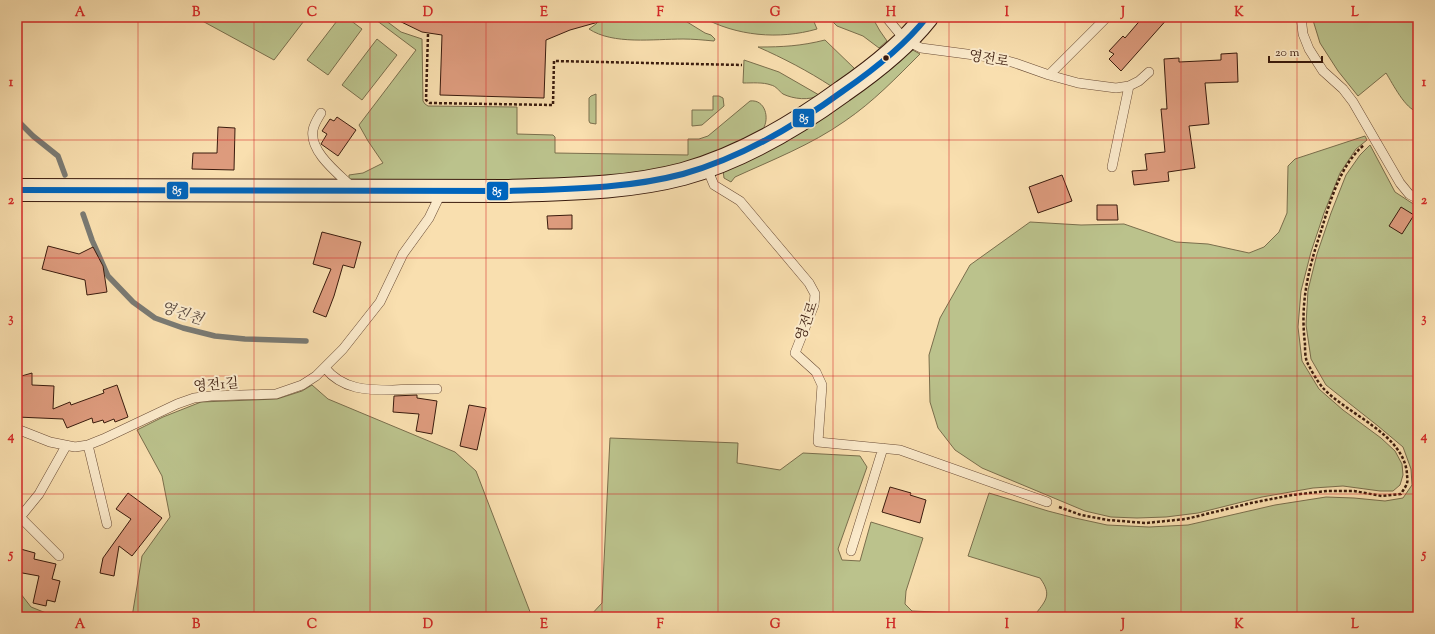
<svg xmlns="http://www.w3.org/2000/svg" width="1435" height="634" viewBox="0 0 1435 634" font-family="'Sorts Mill Goudy','Noto Serif KR',serif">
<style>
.green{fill:#bbc28c;stroke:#7a6e4c}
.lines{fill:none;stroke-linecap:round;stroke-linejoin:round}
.stream{stroke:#7a7a73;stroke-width:5.5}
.building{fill:#dd9b7d;stroke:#3a1b0d}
.lane-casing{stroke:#6a4c36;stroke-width:10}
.secondary-casing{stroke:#3a1b0d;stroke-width:24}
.path{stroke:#3a1b0d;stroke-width:2.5;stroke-dasharray:3 2;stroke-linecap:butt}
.lane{stroke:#fbeacb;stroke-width:9}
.secondary{stroke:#fbeacb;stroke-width:22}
.bus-1-casing{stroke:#fbeacb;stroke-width:9}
.bus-1{stroke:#0065bd;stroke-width:6}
.grid{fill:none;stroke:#d62828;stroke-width:1;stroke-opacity:0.55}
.bus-dot{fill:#3a1b0d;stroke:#fbeacb;stroke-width:1.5}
.labels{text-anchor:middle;stroke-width:4;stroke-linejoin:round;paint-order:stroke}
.street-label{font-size:14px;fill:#3a1b0d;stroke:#fbeacb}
.water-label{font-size:15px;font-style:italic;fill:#5a4a40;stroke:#fbeacb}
.line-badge{stroke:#fbeacb;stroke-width:1.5}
.badge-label{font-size:11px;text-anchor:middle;font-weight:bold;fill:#fff}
.neatline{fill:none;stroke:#d62828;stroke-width:1.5}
.grid-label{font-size:13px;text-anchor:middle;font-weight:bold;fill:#d62828}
</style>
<rect width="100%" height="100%" fill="#f9dfaf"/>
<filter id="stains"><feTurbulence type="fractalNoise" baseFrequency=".005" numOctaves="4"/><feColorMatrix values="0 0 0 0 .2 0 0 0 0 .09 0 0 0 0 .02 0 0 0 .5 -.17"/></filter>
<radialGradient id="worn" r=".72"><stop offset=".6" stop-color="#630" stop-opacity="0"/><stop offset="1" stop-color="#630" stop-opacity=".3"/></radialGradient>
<path class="green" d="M 195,17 L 307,17 L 274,60 Z
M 340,17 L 346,17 L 362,29 L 328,75 L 307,60 Z
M 372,17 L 381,17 L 401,32 L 422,39 L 423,101 L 425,104 L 428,106 L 517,107 L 517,134 L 553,135 L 555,137 L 555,153 L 688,155 L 688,139 L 699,139 L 708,136 L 750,101 C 765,99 770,118 763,129 C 759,134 747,137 741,140 C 716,152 689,164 661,169 C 602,180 541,181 480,181 C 436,181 393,181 349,182 L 349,175 L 363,173 L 383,163 L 368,141 L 359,125 L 416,50 Z
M 602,17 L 679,17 L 705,33 L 711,35 L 715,39 L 714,41 C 703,40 693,39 683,39 C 654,39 613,45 589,29 L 596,24 Z
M 702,17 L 812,17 L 817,29 C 779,40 736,36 702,17 Z
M 828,17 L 872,17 L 880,31 L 887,41 L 879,48 L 863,36 L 837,26 Z
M 1312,17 L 1418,17 L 1418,112 C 1405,109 1393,84 1386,73 L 1358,96 L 1338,71 L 1320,43 Z
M 377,39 L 397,55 L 362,100 L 342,85 Z
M 825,40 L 855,69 L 831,86 C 808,71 783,58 758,47 C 783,47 801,46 825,40 Z
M 909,48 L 920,54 C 896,78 873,102 845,121 C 811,145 772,160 735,177 L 731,182 L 724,178 L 723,170 Z
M 744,60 L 779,72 L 819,95 C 810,101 793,99 783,94 C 779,91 776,86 771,85 C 763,82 752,83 743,83 Z
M 596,94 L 596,124 L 590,123 L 589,121 L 589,98 L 591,96 Z
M 713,96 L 719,96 L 723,98 L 724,106 L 702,125 L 692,126 L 692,110 L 713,110 Z
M 1365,136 L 1367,140 L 1356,149 L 1340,173 L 1324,213 L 1311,252 L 1301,291 L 1298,327 L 1302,361 L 1319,389 L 1343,410 L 1381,438 L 1395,451 L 1402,464 L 1403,475 L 1400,485 L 1393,491 L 1380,491 L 1343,486 L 1313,488 L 1262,497 L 1198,513 L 1166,517 L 1137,518 L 1111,517 L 1085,511 L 982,468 L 955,450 L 938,428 L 930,402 L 929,355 L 940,318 L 970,265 L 1030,222 L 1081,225 L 1124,224 L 1176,242 L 1208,244 L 1249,253 L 1264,247 L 1279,232 L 1287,213 L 1288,166 L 1295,159 Z
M 1370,145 L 1395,192 L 1418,207 L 1418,617 L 589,617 L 602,603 L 610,438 L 738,443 L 737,463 L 780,470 L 803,453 L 860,456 L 867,467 L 838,549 L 842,560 L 860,561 L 871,522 L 923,538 L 906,591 L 905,604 L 912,611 L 1034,616 C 1045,601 1053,596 1040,578 L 968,556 L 989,493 L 1048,511 L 1075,518 L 1107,525 L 1149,527 L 1188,525 L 1275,505 L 1326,497 L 1354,498 L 1385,501 L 1403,498 L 1412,485 L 1411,469 L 1403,447 L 1378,426 L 1326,385 L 1311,359 L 1306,325 L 1308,290 L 1317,254 L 1331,213 L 1346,175 L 1360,155 Z
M 312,385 L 328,399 L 455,452 L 476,471 L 532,617 L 132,617 L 142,556 L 170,517 L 162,476 L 137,430 L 163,417 L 201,402 L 277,399 L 302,391 Z
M 17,589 L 31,607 L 56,617 L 17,617 Z"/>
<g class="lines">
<path class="stream" d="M 17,115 L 20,123 L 33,136 L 58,156 L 65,175
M 83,214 L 92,240 L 108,276 L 133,302 L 155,318 L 183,328 L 215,336 L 245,339 L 306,341"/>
</g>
<path class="building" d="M 391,17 L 602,17 L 602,21 L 570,30 L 546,40 L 544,98 L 440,95 L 442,35 L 422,32 Z
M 1143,17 L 1169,17 L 1121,71 L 1109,59 L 1114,54 L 1109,51 L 1123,36 L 1125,38 Z
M 1237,53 L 1238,82 L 1205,83 L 1209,124 L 1189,126 L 1195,168 L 1168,172 L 1169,181 L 1134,185 L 1132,171 L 1147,170 L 1145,154 L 1165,152 L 1161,109 L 1167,109 L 1164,59 L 1179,58 L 1179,62 L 1221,60 L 1221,54 Z
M 337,117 L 356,130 L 338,156 L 321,144 L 327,134 L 322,131 L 330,119 L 334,121 Z
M 218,127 L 235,128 L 234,170 L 192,169 L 193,153 L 217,153 Z
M 1062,175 L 1072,201 L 1038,213 L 1029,187 Z
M 1097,205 L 1117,205 L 1118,220 L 1097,220 Z
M 1401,207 L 1414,215 L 1402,234 L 1389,226 Z
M 572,215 L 572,229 L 548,229 L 547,216 Z
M 322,232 L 361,242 L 354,268 L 343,265 L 334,296 L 326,317 L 313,312 L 331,269 L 313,264 Z
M 48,246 L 79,254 L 93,247 L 103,266 L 107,292 L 87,295 L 85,280 L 42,269 Z
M 32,373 L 32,385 L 54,386 L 53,409 L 70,402 L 71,405 L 104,393 L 103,390 L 117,385 L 128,417 L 115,422 L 114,419 L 104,423 L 103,420 L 93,423 L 92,418 L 67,428 L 63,419 L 17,417 L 18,377 Z
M 417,395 L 417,398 L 437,401 L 432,434 L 416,431 L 419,414 L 393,412 L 394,396 Z
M 469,405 L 486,408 L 477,450 L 460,446 Z
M 890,487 L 911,493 L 910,495 L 926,500 L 920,523 L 882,512 Z
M 128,493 L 162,518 L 132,556 L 119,546 L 114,576 L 100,573 L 103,558 L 131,519 L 116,509 Z
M 17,548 L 35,553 L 34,559 L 56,564 L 52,579 L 60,581 L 55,602 L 47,600 L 46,606 L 33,603 L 39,576 L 17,572 Z"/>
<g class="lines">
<g class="lane-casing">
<path id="lane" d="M 886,17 L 905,40 L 921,48 L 997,58 L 1015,63 L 1049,75 L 1078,83 L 1116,88 L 1129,86 L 1139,81 L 1149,72
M 1301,17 L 1303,34 L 1309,49 L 1323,71 L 1343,89 L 1353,102 L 1400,183 L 1409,194 L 1418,199
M 1049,75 L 1107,17
M 321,113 C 318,118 314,124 313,130 C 309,152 339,174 353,188
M 706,166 L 714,185 L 740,201 L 809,283 L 815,294 L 814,305 L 795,353 L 816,372 L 822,385 L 818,442 L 900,450 L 1047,502
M 1112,167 L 1129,86
M 325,368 C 343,390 367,390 393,390 C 408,389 423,389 437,389
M 17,429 L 50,442 L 75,447 L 88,445 L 103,439 L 177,404 L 194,398 L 211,396 L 276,394 L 302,385 L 316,376 L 343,349 L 380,302 L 403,254 L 429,218 L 442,191
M 88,445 L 107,524
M 20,517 L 59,556
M 17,521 L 39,494 L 66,446
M 851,551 L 883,448"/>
</g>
<g class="secondary-casing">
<path id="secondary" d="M 17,190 L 509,191 C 567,189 626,189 683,174 C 741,158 795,126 843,91 C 872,71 905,45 927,17"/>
</g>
<path class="path" d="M 428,34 L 426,100 L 430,103 L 553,105 L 554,61 L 742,65
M 1059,507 L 1081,515 L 1108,520 L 1146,523 L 1186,519 L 1251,503 L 1292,495 L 1327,491 L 1354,491 L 1382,496 L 1401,494 C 1403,490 1406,487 1407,483 C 1408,481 1407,477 1407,474 C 1404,434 1348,415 1323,388 C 1317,381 1311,370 1307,362 C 1305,357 1305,349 1305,344 C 1300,303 1308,270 1321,231 C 1330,202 1340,165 1364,145"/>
<use href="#lane" class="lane"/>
<use href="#secondary" class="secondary"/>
<g class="bus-1-casing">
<path id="bus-1" d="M 17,190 L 509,191 C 567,189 626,189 683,174 C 741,158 795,126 843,91 C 872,71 905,45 927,17"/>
</g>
<use href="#bus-1" class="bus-1"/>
</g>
<path class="grid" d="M 138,17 L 138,617M 254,17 L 254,617M 370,17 L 370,617M 486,17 L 486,617M 602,17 L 602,617M 718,17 L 718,617M 833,17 L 833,617M 949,17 L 949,617M 1065,17 L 1065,617M 1181,17 L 1181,617M 1297,17 L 1297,617M 17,140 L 1418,140M 17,258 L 1418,258M 17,376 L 1418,376M 17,494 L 1418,494"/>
<circle class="bus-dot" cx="886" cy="58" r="3.5"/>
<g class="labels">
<g class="street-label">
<text transform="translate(989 58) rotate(10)" y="5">영전로</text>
<text transform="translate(806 321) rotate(-71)" y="5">영전로</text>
<text transform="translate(216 384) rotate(-5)" y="5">영전1길</text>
</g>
<g class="water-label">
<text transform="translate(182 313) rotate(18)" y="5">영진천</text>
</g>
</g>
<g class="line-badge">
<rect x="792" y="108" width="23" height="20" rx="4" fill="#0065bd"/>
<rect x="166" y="181" width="23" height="19" rx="4" fill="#0065bd"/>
<rect x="486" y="181" width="23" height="20" rx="4" fill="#0065bd"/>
</g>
<g class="badge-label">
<text x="804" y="122">85</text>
<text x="177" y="194">85</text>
<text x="497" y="195">85</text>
</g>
<rect width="1435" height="634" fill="none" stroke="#f9dfaf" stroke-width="44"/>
<path d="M1269 56v6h53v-6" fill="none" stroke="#3a1b0d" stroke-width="2"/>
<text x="1275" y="56" font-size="12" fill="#3a1b0d" stroke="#fbeacb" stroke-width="3" paint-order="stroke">20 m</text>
<rect x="22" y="22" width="1391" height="590" class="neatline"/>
<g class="grid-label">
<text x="80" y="16">A</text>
<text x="196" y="16">B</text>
<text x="312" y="16">C</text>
<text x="428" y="16">D</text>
<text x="544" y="16">E</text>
<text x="660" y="16">F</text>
<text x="775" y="16">G</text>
<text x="891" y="16">H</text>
<text x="1007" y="16">I</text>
<text x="1123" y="16">J</text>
<text x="1239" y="16">K</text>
<text x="1355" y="16">L</text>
<text x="11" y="86">1</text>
<text x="1424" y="86">1</text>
<text x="11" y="204">2</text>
<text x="1424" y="204">2</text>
<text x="11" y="322">3</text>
<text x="1424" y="322">3</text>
<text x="11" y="440">4</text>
<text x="1424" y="440">4</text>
<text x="11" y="558">5</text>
<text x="1424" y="558">5</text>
<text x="80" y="628">A</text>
<text x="196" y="628">B</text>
<text x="312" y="628">C</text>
<text x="428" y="628">D</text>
<text x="544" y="628">E</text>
<text x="660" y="628">F</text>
<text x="775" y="628">G</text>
<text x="891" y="628">H</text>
<text x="1007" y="628">I</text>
<text x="1123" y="628">J</text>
<text x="1239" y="628">K</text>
<text x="1355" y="628">L</text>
</g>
<rect width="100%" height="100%" filter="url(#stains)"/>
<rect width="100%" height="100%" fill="url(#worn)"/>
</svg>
